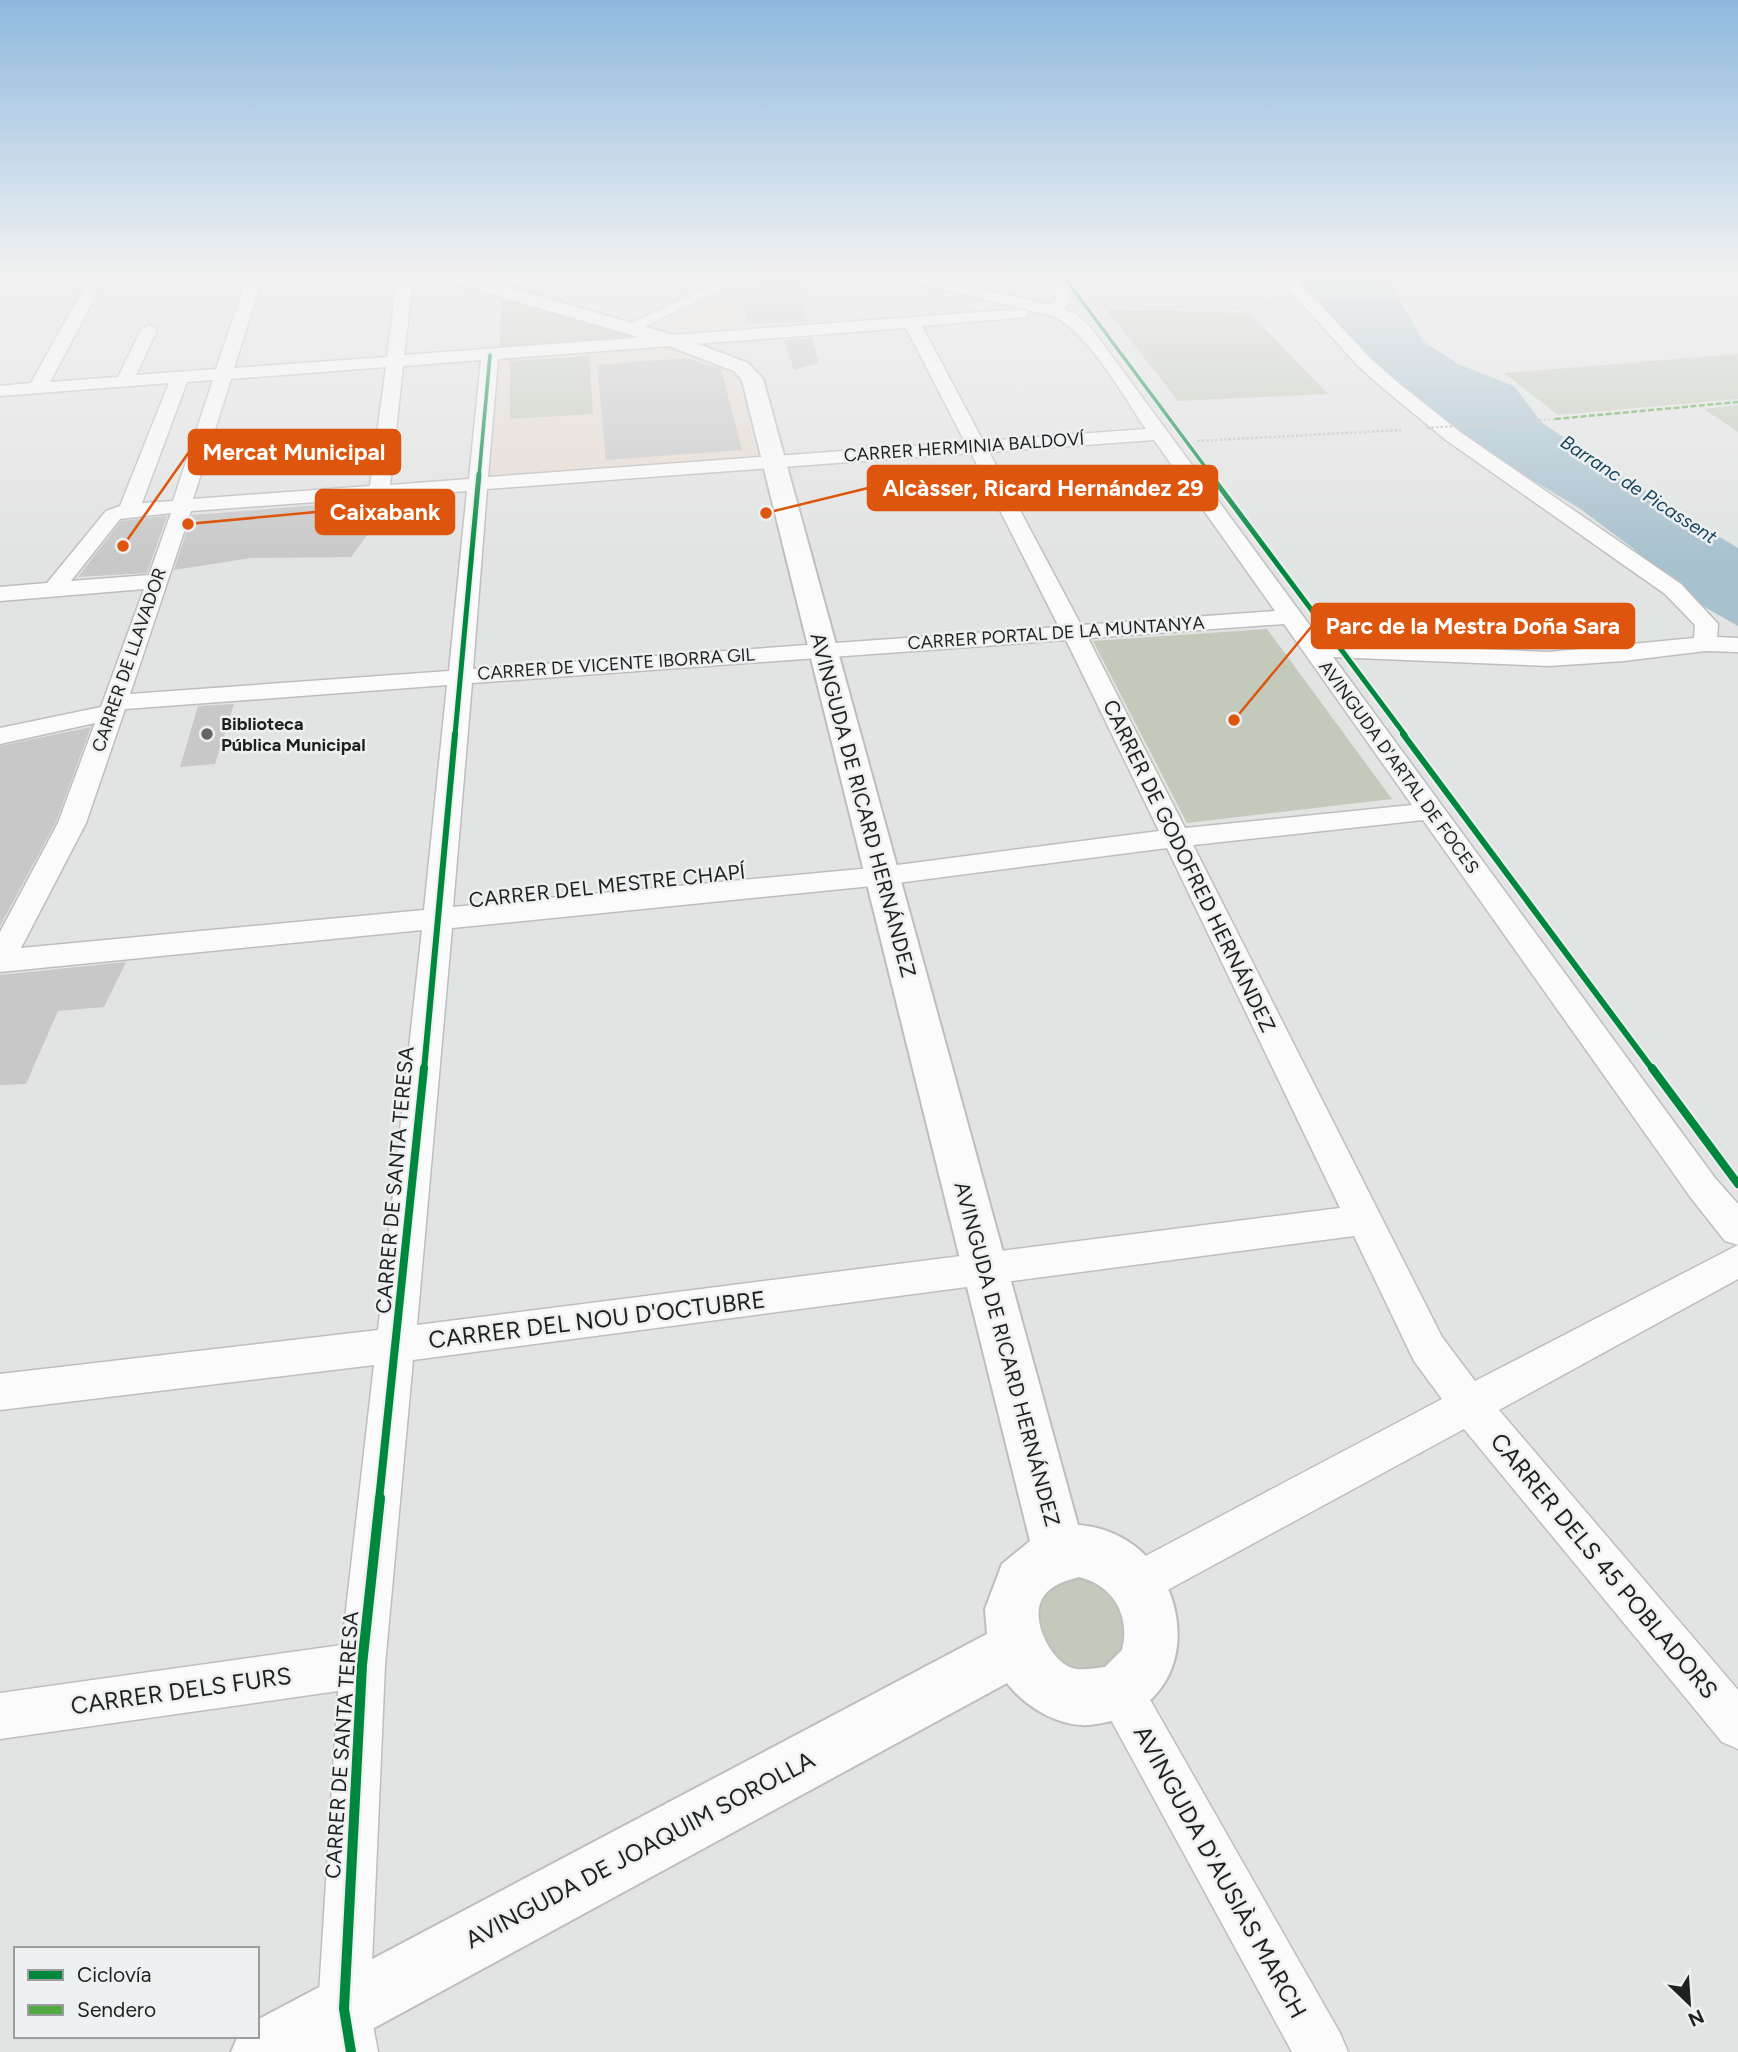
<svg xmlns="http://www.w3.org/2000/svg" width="1738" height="2052" viewBox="0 0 1738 2052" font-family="Figtree,sans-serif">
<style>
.education{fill:#e6dbd3}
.green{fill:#c4cabb}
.water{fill:#a7c1ce}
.building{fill:#c8c8c8}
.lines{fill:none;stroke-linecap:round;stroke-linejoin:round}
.service-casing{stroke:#bebebf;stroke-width:3}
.minor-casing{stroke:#bebebf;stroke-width:3}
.tertiary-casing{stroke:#bebebf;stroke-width:4}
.path{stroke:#c2c2c3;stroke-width:2.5;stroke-dasharray:2.5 2;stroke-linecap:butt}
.service{fill:#fbfbfb;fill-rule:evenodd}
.minor{fill:#fbfbfb;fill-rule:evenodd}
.tertiary{fill:#fbfbfb;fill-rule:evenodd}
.path-bridge{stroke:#c2c2c3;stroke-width:2.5;stroke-dasharray:2.5 2;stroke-linecap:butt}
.quiet{stroke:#52aa43;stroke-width:2.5;stroke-dasharray:6 2.5;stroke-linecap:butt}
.cycleway-far4-casing{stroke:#eef0f2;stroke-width:6}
.cycleway-far3-casing{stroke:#eef0f2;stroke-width:9}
.cycleway-far2-casing{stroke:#eef0f2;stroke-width:10}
.cycleway-far1-casing{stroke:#eef0f2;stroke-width:12}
.cycleway-casing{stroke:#eef0f2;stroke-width:15}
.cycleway-far4{stroke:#00873e;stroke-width:3.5}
.cycleway-far3{stroke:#00873e;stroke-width:5}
.cycleway-far2{stroke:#00873e;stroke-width:6}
.cycleway-far1{stroke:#00873e;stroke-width:8}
.cycleway{stroke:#00873e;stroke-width:10}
.poi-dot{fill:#636464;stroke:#eef0f2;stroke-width:2.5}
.labels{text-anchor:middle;stroke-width:5;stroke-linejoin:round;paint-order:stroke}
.far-street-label{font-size:18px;fill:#1f2020;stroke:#eef0f2}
.far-poi-label{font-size:18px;font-weight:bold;fill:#1f2020;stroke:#eef0f2;text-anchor:start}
.far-water-label{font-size:19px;font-style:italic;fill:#16465b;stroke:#eef0f2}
.street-label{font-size:21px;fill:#1f2020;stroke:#eef0f2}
.near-street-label{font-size:24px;fill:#1f2020;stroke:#eef0f2}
.leader{fill:none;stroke:#de560d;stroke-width:2.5}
.callout-dot{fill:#de560d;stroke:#eef0f2;stroke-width:2.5}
.callout{fill:#de560d;stroke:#de560d;stroke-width:2.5}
.callout-label{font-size:23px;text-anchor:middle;font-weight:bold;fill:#fff}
</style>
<rect width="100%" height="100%" fill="#e2e3e3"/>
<path class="education" d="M 763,273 L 807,273 L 814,321 L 680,330 L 657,324 Z
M 664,346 L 711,359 L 739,378 L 757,456 L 490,476 L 498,358 Z"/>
<path class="green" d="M 501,295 L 644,339 L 500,350 Z
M 1106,309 L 1249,313 L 1328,394 L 1178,401 Z
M 1738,354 L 1738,399 L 1558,415 L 1504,373 Z
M 589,356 L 593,414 L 510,419 L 510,361 Z
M 1738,405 L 1738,432 L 1704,409 Z
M 1267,629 L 1392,799 L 1187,823 L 1093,641 Z
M 1073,1573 L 1120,1593 L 1132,1645 L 1097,1678 L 1051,1662 L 1033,1615 L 1045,1587 Z"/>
<path class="water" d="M 1293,273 L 1379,273 L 1389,282 L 1424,342 L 1458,364 L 1514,386 L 1542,423 L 1655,498 L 1738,548 L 1738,626 L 1673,589 L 1634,549 L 1579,508 L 1476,446 L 1428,409 L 1347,337 Z"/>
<path class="building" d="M 794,275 L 807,322 L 748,323 L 740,288 L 766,287 L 763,277 Z
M 812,338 L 819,363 L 794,370 L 784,340 Z
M 686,358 L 721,369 L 742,450 L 606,460 L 597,365 Z
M 394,499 L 351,557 L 251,558 L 174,570 L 192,515 Z
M 167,516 L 147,573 L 78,577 L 121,521 Z
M 234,704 L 215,764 L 180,767 L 198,706 Z
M 91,727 L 56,822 L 0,926 L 0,746 Z
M 126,962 L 104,1007 L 58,1011 L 26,1084 L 0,1085 L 0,975 Z"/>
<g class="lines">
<g class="service-casing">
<path id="service" d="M 1712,273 L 1738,276 L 1738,280 L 1713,275 Z"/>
</g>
<g class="minor-casing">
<path id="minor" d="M 92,273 L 108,273 L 50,382 L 118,377 L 141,330 L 149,325 L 157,330 L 136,375 L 216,369 L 248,273 L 264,273 L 234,368 L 387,357 L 398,273 L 414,273 L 404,355 L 1021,309 L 1027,311 L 1029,314 L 1027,317 L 922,326 L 983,441 L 1146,429 C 1123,396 1087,329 1050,315 L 886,276 L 883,273 L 910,273 L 1051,305 L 1056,297 L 1040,273 L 1056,273 L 1072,297 L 1064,309 L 1076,314 L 1092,329 L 1322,642 L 1549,652 L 1694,638 L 1695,625 L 1665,594 L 1446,440 L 1384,389 L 1359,367 L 1274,273 L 1290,273 L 1371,359 L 1396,381 L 1460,432 L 1681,584 L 1718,624 L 1717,637 L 1738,638 L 1738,652 L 1705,651 L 1624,661 L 1549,666 L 1333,657 L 1715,1178 L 1738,1204 L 1738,1245 L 1725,1241 L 1691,1198 L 1423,820 L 1193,845 L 1442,1337 L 1475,1381 L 1738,1245 L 1738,1279 L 1499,1410 L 1738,1690 L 1738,1749 L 1722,1742 L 1464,1429 L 1151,1599 L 1136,1606 L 1121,1599 L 1114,1584 L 1121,1569 L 1442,1399 L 1414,1361 L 1354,1236 L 413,1360 L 385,1665 L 370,2009 L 378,2052 L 324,2052 L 318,2009 L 338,1691 L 0,1739 L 0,1693 L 342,1645 L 374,1365 L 0,1410 L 0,1374 L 378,1330 L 422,930 L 0,972 L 0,932 L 58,823 L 95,723 L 0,744 L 0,728 L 101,707 L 144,589 L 0,601 L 0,587 L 47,583 L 106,511 L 120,506 L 169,383 L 0,396 L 0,386 L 31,383 ZM 906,328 L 965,442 L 488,477 L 498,359 ZM 481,360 L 469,479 L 390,485 L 403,366 ZM 386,367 L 370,486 L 193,499 L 231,379 ZM 213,380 L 173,501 L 142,503 L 187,382 ZM 1154,440 L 1275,611 L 1081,625 L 989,452 ZM 971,453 L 1059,627 L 473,669 L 487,489 ZM 467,491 L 449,671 L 130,694 L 191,511 ZM 171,513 L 149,575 L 71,581 L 120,519 ZM 1284,624 L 1412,805 L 1185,828 L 1088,638 ZM 1066,640 L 1159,831 L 882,867 L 453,907 L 472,683 ZM 447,685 L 424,910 L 21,948 L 86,823 L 125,709 ZM 1167,848 L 1340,1208 L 417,1325 L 452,928 L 882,885 Z
M 522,273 L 543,273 L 502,292 L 490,292 L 488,289 Z
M 735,273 L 755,273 L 636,331 L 630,333 L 622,328 Z
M 1120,1668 L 1136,1675 L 1340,2033 L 1348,2052 L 1292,2052 L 1104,1707 L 1097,1691 L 1104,1675 Z"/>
</g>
<g class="tertiary-casing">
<path id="tertiary" d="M 431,273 L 460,273 L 680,337 L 748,363 L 763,379 L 1078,1525 C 1197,1534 1220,1714 1089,1725 C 1059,1727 1025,1707 1007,1683 L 330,2052 L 231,2052 L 238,2036 L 257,2036 L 257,2020 L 987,1634 L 985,1609 L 1002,1564 L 1030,1541 L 742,380 L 734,371 L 666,345 L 433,277 ZM 1079,1577 C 1113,1585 1131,1616 1122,1650 L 1105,1667 C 1095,1668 1081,1671 1072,1668 C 1051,1661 1030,1620 1042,1599 C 1050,1585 1065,1581 1079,1577 Z"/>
</g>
<path class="path" d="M 1094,305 L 1230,309 L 1274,303
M 1197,441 L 1401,430"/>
<use href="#service" class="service"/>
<use href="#minor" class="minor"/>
<use href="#tertiary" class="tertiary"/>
<path class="path-bridge" d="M 1427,428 L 1555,419"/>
<path class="quiet" d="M 1555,419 L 1738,402"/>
<g class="cycleway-far4-casing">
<path id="cycleway-far4" d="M 1061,273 L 1212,476
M 479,476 L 490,355"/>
</g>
<g class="cycleway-far3-casing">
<path id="cycleway-far3" d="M 1210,474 L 1405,735
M 455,735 L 479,474"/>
</g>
<g class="cycleway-far2-casing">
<path id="cycleway-far2" d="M 1403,734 L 1653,1070
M 424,1070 L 455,734"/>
</g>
<g class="cycleway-far1-casing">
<path id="cycleway-far1" d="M 1652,1068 L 1738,1184
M 379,1500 L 424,1068"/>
</g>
<g class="cycleway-casing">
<path id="cycleway" d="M 351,2052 L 344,2009 L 362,1665 L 380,1498"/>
</g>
<use href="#cycleway-far4" class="cycleway-far4"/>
<use href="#cycleway-far3" class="cycleway-far3"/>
<use href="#cycleway-far2" class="cycleway-far2"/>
<use href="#cycleway-far1" class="cycleway-far1"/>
<use href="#cycleway" class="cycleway"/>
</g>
<linearGradient id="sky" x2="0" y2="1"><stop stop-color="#8eb9de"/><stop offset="0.49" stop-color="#f2f2f2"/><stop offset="1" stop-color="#f2f2f2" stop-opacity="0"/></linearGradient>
<rect width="1738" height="560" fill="url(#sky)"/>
<circle class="poi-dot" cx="207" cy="734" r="7"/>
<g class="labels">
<g class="far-street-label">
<text transform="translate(964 447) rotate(-4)" y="6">CARRER HERMINIA BALDOVÍ</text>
<text transform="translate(1056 633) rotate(-4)" y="6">CARRER PORTAL DE LA MUNTANYA</text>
<text transform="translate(129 660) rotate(-71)" y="6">CARRER DE LLAVADOR</text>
<text transform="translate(616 664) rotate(-4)" y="6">CARRER DE VICENTE IBORRA GIL</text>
<text transform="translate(1399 767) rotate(54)" y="6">AVINGUDA D'ARTAL DE FOCES</text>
</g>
<g class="far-poi-label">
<text x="221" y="730">Biblioteca<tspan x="221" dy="21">Pública Municipal</tspan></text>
</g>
<g class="far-water-label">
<text transform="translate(1639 489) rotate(33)" y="7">Barranc de Picassent</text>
</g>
<g class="street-label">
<text transform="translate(863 805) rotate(75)" y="7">AVINGUDA DE RICARD HERNÁNDEZ</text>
<text transform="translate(1189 866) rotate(64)" y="7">CARRER DE GODOFRED HERNÁNDEZ</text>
<text transform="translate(607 886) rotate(-6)" y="7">CARRER DEL MESTRE CHAPÍ</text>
<text transform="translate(395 1180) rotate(-85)" y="7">CARRER DE SANTA TERESA</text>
<text transform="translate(1007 1354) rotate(75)" y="7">AVINGUDA DE RICARD HERNÁNDEZ</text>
<text transform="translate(342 1745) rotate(-86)" y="7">CARRER DE SANTA TERESA</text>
</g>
<g class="near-street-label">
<text transform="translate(597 1320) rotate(-7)" y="8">CARRER DEL NOU D'OCTUBRE</text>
<text transform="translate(1604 1566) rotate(50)" y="8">CARRER DELS 45 POBLADORS</text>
<text transform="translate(181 1691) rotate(-8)" y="8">CARRER DELS FURS</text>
<text transform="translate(640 1850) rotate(-28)" y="8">AVINGUDA DE JOAQUIM SOROLLA</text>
<text transform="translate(1220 1872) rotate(61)" y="8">AVINGUDA D'AUSIÀS MARCH</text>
</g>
</g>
<path class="leader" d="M123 546L189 452M766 513L868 488M188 524L316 512M1234 720L1312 626"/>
<g class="callout-dot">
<circle cx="123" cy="546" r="7"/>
<circle cx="766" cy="513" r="7"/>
<circle cx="188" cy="524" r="7"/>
<circle cx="1234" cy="720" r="7"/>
</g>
<g class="callout">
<rect x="189" y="430" width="211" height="44" rx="7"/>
<rect x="868" y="466" width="349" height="44" rx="7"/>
<rect x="316" y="490" width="138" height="44" rx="7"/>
<rect x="1312" y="604" width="322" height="44" rx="7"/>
</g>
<g class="callout-label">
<text x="294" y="460">Mercat Municipal</text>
<text x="1043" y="496">Alcàsser, Ricard Hernández 29</text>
<text x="385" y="520">Caixabank</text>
<text x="1473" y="634">Parc de la Mestra Doña Sara</text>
</g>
<rect x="14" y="1947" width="245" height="91" fill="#eef0f2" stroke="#9b9d9e" stroke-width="2"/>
<rect x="28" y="1970" width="35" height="10" fill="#00873e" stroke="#9b9d9e" stroke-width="2"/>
<text x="77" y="1982" font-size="21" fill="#1f2020">Ciclovía</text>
<rect x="28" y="2005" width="35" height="10" fill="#52aa43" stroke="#9b9d9e" stroke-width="2"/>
<text x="77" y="2017" font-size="21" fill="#1f2020">Sendero</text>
<g transform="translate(1689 2003) rotate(155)" stroke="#eef0f2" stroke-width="5" paint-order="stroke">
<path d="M0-5L12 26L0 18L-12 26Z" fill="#1f2020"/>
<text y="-10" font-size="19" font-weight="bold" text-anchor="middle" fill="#1f2020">N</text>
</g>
</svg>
